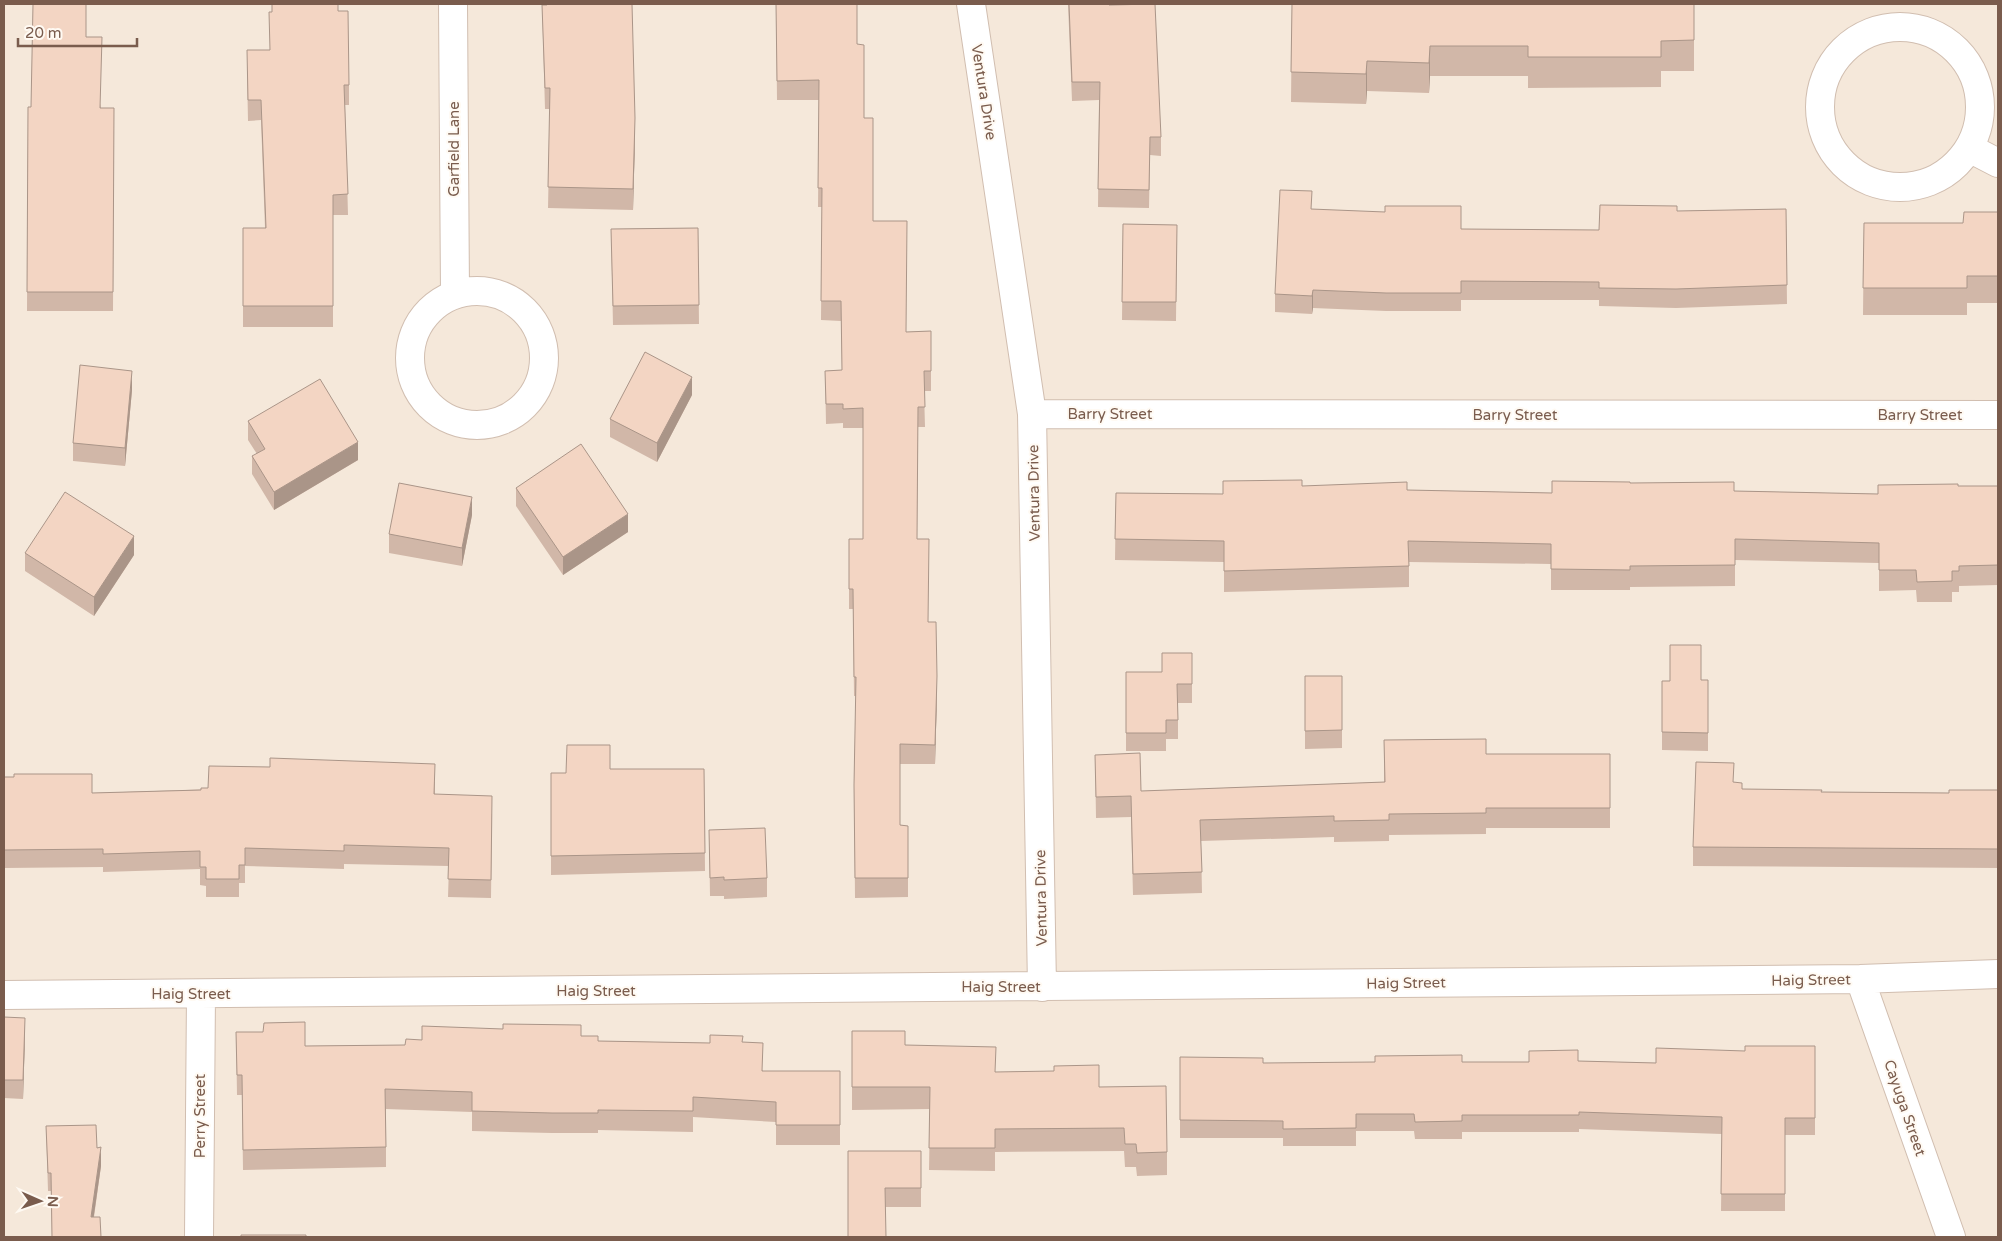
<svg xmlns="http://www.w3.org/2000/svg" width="2002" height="1241" viewBox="0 0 2002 1241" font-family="'Varela Round',sans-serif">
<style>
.residential{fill:#f5e8da}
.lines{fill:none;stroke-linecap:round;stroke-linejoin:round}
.minor-casing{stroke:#d1beb0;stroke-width:30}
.minor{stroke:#fff;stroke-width:28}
.wall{fill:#d1b7a8}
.shaded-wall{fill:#aa9588}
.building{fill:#f3d5c3;stroke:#aa9588}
.labels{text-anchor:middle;stroke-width:4;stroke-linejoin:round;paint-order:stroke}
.street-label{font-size:15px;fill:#7a5c4d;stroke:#fffaf3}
</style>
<rect width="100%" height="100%" fill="#fdf6ec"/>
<path class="residential" d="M 4,4 L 1998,4 L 1998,1237 L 4,1237 Z"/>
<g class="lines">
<g class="minor-casing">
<path id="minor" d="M 453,4 L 455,294
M 971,4 L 1032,414 L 1042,987
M1820 107a80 80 0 1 1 160 0a80 80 0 1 1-160 0Z
M 1969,148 L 1998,163
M410 358a67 67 0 1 1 134 0a67 67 0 1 1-134 0Z
M 1032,414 L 1998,415
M 1860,979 L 1951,1237
M 4,995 L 1860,979 L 1998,974
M 199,1237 L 201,994"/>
</g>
<use href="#minor" class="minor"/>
</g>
<path class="wall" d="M 776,4 L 857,44 L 864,118 L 873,221 L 906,332 L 931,331 L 931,391 L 924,391 L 925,427 L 918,427 L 917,539 L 937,695 L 935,764 L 900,764 L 900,825 L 908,826 L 908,897 L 855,898 L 854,785 L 856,696 L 854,696 L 853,609 L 849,609 L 849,539 L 863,539 L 863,428 L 843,428 L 843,423 L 826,424 L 825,371 L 842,370 L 841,321 L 821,320 L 822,207 L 818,207 L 819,100 L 777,100 Z
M 1068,4 L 1109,4 L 1161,137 L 1161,156 L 1150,155 L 1149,208 L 1098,207 L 1099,100 L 1072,101 Z
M 1292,4 L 1694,4 L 1694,71 L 1661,71 L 1661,87 L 1528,88 L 1528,76 L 1430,76 L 1429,93 L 1367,91 L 1366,104 L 1291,102 Z
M 542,5 L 547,5 L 635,139 L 633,210 L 548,208 L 550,109 L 545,109 Z
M 339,11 L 349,85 L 349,105 L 345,105 L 348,215 L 333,215 L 333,327 L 243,327 L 243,228 L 265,228 L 261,120 L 248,121 L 247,71 L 270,50 L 272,12 Z
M 86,37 L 101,108 L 114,108 L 113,311 L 27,311 L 28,107 L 31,107 Z
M 1312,209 L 1461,229 L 1599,230 L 1677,211 L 1786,209 L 1787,304 L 1676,308 L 1599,306 L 1599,300 L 1461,300 L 1461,311 L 1386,311 L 1313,308 L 1312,314 L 1275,312 L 1275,294 Z
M 1998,212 L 1998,303 L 1967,303 L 1967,315 L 1863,315 L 1864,223 L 1963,223 Z
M 1123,224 L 1177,225 L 1176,321 L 1122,320 Z
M 698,228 L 699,324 L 613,325 L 611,229 Z
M 132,390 L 125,466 L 73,461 L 73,443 Z
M 692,395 L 657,462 L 610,437 L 610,419 Z
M 248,421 L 358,460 L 274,510 L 252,474 L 252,456 L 257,454 L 248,440 Z
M 1630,483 L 1734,491 L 1878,494 L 1958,486 L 1998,486 L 1998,585 L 1959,586 L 1959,592 L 1952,592 L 1952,602 L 1917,602 L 1916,590 L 1879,591 L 1879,563 L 1735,560 L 1735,586 L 1630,587 L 1630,590 L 1551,590 L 1551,564 L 1409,562 L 1409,587 L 1224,592 L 1224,562 L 1115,560 L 1116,493 L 1223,494 L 1302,486 L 1407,490 L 1552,493 Z
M 516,488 L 628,532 L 563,575 L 516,506 Z
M 472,515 L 462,566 L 389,553 L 389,534 Z
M 25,553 L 134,555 L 94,616 L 25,571 Z
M 1192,653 L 1192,703 L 1178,703 L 1178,739 L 1166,739 L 1166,751 L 1126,751 L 1126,672 L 1162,672 Z
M 1305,676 L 1342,676 L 1342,748 L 1305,749 Z
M 1708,680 L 1708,751 L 1662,750 L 1662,681 Z
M 1384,740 L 1486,754 L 1610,754 L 1610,828 L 1486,828 L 1486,834 L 1389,835 L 1389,841 L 1334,842 L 1334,837 L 1201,841 L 1202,893 L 1133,895 L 1131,817 L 1096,818 L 1095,755 L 1141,791 L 1384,782 Z
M 610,769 L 704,769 L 705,871 L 551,875 L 551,773 L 566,773 Z
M 4,777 L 92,793 L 435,782 L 435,794 L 492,814 L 491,898 L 448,897 L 449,866 L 344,864 L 344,869 L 245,866 L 245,883 L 239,883 L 239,897 L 206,897 L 206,886 L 200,885 L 200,869 L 103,872 L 103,867 L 4,868 Z
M 1734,782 L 1742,789 L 1821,792 L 1949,793 L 1998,790 L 1998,868 L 1693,866 L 1693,847 Z
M 709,830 L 767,878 L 767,897 L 724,899 L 724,896 L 710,896 Z
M 4,1017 L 25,1036 L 23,1099 L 4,1098 Z
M 852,1031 L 905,1045 L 996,1072 L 1099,1087 L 1167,1152 L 1167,1175 L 1137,1176 L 1136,1167 L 1125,1167 L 1124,1151 L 995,1152 L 995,1171 L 929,1170 L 930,1109 L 852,1110 Z
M 236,1032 L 305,1046 L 405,1045 L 422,1040 L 581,1036 L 598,1041 L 710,1043 L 743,1042 L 763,1071 L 840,1071 L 840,1145 L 776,1145 L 776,1122 L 693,1117 L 693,1132 L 598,1130 L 598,1133 L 552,1133 L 472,1131 L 472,1112 L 386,1109 L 386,1167 L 243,1170 L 242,1095 L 237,1095 Z
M 1815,1046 L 1815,1135 L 1785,1135 L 1785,1211 L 1721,1211 L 1722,1134 L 1579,1129 L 1579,1132 L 1462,1132 L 1462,1139 L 1415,1139 L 1414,1131 L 1356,1131 L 1356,1146 L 1283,1146 L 1283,1138 L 1180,1138 L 1180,1057 L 1263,1063 L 1529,1062 L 1578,1061 L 1656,1063 L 1745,1051 Z
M 46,1126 L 97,1148 L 101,1166 L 94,1217 L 101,1237 L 52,1237 L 51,1191 L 48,1191 Z
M 848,1151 L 921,1151 L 921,1207 L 885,1207 Z"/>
<path class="shaded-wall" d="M 1430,46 L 1430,76 L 1429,93 L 1429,63 Z
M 1367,61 L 1367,91 L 1366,104 L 1366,74 Z
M 635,118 L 635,139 L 633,210 L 633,189 Z
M 1313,290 L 1313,308 L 1312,314 L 1312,296 Z
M 132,371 L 132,390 L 125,466 L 125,448 Z
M 692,377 L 692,395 L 657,462 L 657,443 Z
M 358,442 L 358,460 L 274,510 L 274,492 Z
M 472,497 L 472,515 L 462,566 L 462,548 Z
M 628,514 L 628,532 L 563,575 L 563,557 Z
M 134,536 L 134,555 L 94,616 L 94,597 Z
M 937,676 L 937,695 L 935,764 L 935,745 Z
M 25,1018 L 25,1036 L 23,1099 L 23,1080 Z
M 101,1147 L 101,1166 L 91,1235 L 91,1217 Z"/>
<path class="building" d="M 33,4 L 86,4 L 86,37 L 102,37 L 100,108 L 114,108 L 113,292 L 27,292 L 28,107 L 31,107 Z
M 272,4 L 338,4 L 338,11 L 348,11 L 349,85 L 344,85 L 348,194 L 333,195 L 333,306 L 243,306 L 243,228 L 266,228 L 261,100 L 248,100 L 247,50 L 270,50 L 269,12 L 272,12 Z
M 547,4 L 632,4 L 635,118 L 633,189 L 548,187 L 550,88 L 545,88 L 542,5 L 547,5 Z
M 776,4 L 857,4 L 857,44 L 864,45 L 864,118 L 873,118 L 873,221 L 907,221 L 906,332 L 931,331 L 931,371 L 924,371 L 925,407 L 918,407 L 917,539 L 929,539 L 928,622 L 936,622 L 937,676 L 935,745 L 900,744 L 900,825 L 908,826 L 908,878 L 855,878 L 854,785 L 856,677 L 854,677 L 853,589 L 849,589 L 849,539 L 863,539 L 863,408 L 843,409 L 843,404 L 826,404 L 825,371 L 842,370 L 841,301 L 821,301 L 822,188 L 818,188 L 819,80 L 777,81 Z
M 1069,4 L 1109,4 L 1109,5 L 1155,4 L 1161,137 L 1150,137 L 1149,190 L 1098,189 L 1100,82 L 1072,82 Z
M 1292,4 L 1694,4 L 1694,40 L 1661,41 L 1661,57 L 1528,57 L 1528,46 L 1430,46 L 1429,63 L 1367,61 L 1366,74 L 1291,72 Z
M 1280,190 L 1312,191 L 1311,209 L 1385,212 L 1385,206 L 1461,206 L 1461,229 L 1599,230 L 1600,205 L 1677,206 L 1677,211 L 1786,209 L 1787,285 L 1676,289 L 1599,288 L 1599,282 L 1461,281 L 1461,293 L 1386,293 L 1313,290 L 1312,296 L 1275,294 Z
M 1964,212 L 1998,212 L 1998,276 L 1967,276 L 1967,288 L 1863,288 L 1864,223 L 1963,223 Z
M 1123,224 L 1177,225 L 1176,302 L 1122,302 Z
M 698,228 L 699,305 L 613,306 L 611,229 Z
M 645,352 L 692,377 L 657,443 L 610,419 Z
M 80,365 L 132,371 L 125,448 L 73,443 Z
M 320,379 L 358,442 L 274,492 L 252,456 L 265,449 L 248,421 Z
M 581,444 L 628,514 L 563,557 L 516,488 Z
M 1302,480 L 1302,486 L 1407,482 L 1407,490 L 1552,493 L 1552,481 L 1630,482 L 1630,483 L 1734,482 L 1734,491 L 1878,494 L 1878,485 L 1958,484 L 1958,486 L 1998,486 L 1998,565 L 1959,566 L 1959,571 L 1952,571 L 1952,581 L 1917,582 L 1916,570 L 1879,570 L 1879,543 L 1735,539 L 1735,565 L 1630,566 L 1630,570 L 1551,569 L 1551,544 L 1408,541 L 1409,566 L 1224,571 L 1224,541 L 1115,539 L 1116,493 L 1223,494 L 1223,481 Z
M 399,483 L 472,497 L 462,548 L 389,534 Z
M 65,492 L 134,536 L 94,597 L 25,553 Z
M 1670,645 L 1701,645 L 1701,680 L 1708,680 L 1708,733 L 1662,732 L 1662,681 L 1670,681 Z
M 1162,653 L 1192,653 L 1192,684 L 1177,684 L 1178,720 L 1166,720 L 1166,733 L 1126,733 L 1126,672 L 1162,672 Z
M 1305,676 L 1342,676 L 1342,730 L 1305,731 Z
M 1486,739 L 1486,754 L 1610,754 L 1610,808 L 1486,808 L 1486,813 L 1389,814 L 1389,820 L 1334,821 L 1334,816 L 1200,820 L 1202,872 L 1133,874 L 1131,796 L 1096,797 L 1095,755 L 1140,753 L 1141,791 L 1385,782 L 1384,740 Z
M 567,745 L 610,745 L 610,769 L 704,769 L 705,853 L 551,856 L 551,773 L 566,773 Z
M 270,758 L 435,764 L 434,794 L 492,796 L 491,880 L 448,879 L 449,848 L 344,845 L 344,851 L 245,848 L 245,865 L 239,865 L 239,879 L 206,879 L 206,867 L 200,867 L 200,851 L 103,854 L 103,849 L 4,850 L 4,777 L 14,777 L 14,774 L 92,774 L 92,793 L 201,790 L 201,788 L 208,788 L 209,766 L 270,767 Z
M 1696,762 L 1734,763 L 1733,782 L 1742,783 L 1742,789 L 1822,790 L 1821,792 L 1949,793 L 1949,790 L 1998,790 L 1998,849 L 1693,847 Z
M 765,828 L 767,878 L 724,880 L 724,877 L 710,878 L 709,830 Z
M 4,1017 L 25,1018 L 23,1080 L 4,1080 Z
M 305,1022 L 305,1046 L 405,1045 L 406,1039 L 422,1040 L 422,1026 L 503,1029 L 503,1024 L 581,1025 L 581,1036 L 598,1036 L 598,1041 L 710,1043 L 710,1035 L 743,1036 L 742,1042 L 763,1043 L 762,1071 L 840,1071 L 840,1125 L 776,1125 L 776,1102 L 693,1097 L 693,1111 L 598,1110 L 598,1113 L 552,1113 L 472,1111 L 472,1092 L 385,1089 L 386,1147 L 243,1150 L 242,1075 L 237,1075 L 236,1032 L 263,1032 L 264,1023 Z
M 852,1031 L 905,1031 L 905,1045 L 996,1047 L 995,1072 L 1054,1071 L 1054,1066 L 1099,1065 L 1099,1087 L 1166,1086 L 1167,1152 L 1137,1153 L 1136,1144 L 1125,1144 L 1124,1128 L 995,1129 L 995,1148 L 929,1148 L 930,1087 L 852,1087 Z
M 1745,1046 L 1815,1046 L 1815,1118 L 1785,1118 L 1785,1194 L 1721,1194 L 1722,1117 L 1579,1112 L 1579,1115 L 1462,1115 L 1462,1121 L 1415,1122 L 1414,1114 L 1356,1114 L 1356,1128 L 1283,1129 L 1283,1121 L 1180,1120 L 1180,1057 L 1263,1058 L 1263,1063 L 1375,1062 L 1375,1056 L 1462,1055 L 1462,1062 L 1529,1062 L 1529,1051 L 1578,1050 L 1578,1061 L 1656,1063 L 1656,1048 L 1745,1051 Z
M 96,1125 L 97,1148 L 101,1147 L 91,1217 L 100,1217 L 101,1237 L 52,1237 L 51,1173 L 48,1173 L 46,1126 Z
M 848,1151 L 921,1151 L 921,1188 L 885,1188 L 886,1237 L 848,1237 Z
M 241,1235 L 306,1235 L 306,1237 L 241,1237 Z"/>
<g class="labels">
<g class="street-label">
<text transform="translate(984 92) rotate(81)" y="5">Ventura Drive</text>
<text transform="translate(454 149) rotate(-90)" y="5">Garfield Lane</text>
<text x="1110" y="419">Barry Street</text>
<text x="1515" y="420">Barry Street</text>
<text x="1920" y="420">Barry Street</text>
<text transform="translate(1034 493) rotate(-91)" y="5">Ventura Drive</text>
<text transform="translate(1041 898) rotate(-91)" y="5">Ventura Drive</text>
<text transform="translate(1811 980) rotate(-1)" y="5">Haig Street</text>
<text transform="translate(1406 983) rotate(-1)" y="5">Haig Street</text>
<text x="1001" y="992">Haig Street</text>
<text x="596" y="996">Haig Street</text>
<text x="191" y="999">Haig Street</text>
<text transform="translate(1905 1108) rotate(71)" y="5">Cayuga Street</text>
<text transform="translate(200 1116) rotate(-90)" y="5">Perry Street</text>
</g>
</g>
<rect width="2002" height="1241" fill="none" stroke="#7a5c4d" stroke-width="10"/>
<g transform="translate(40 1201) rotate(92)" stroke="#fffaf3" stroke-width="4" paint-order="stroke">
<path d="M0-4L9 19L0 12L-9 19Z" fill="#7a5c4d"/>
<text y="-8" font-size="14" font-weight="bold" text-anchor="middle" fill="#7a5c4d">N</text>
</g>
<path d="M18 38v8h119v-8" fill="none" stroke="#7a5c4d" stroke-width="2.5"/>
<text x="25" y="38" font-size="15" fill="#7a5c4d" stroke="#fffaf3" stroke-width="4" paint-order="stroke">20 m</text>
</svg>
